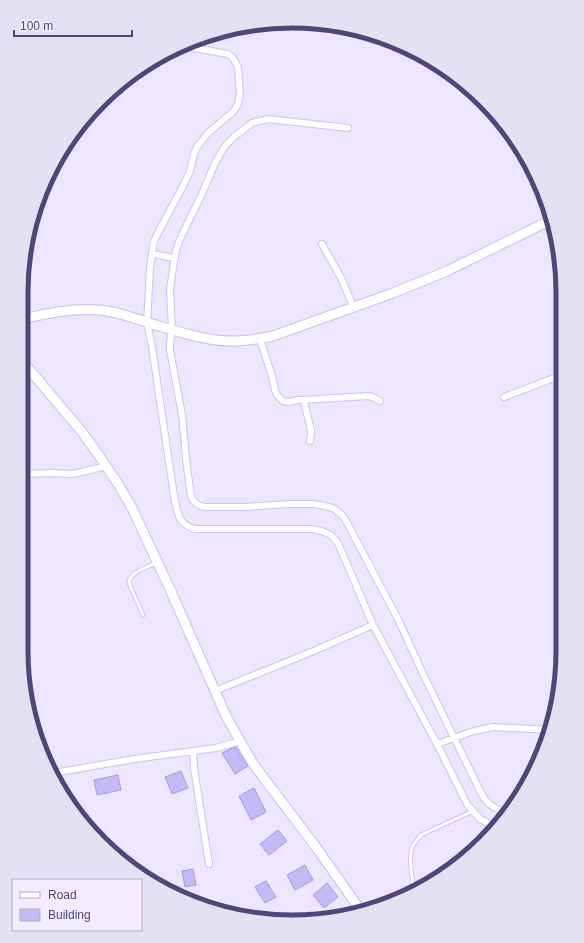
<svg xmlns="http://www.w3.org/2000/svg" width="584" height="943" viewBox="0 0 584 943" font-family="Helvetica,sans-serif">
<style>
.building{fill:#c4bbf5;stroke:#a49ae9}
.lines{fill:none;stroke-linecap:round;stroke-linejoin:round}
.lane-casing{stroke:#cdc5e8;stroke-width:5}
.street-casing{stroke:#cdc5e8;stroke-width:8}
.secondary-casing{stroke:#c9bfeb;stroke-width:11}
.lane{stroke:#fff;stroke-width:3}
.street{stroke:#fff;stroke-width:6}
.secondary{stroke:#fff;stroke-width:9}
.rim{fill:none;stroke:#4d4879;stroke-width:5}
</style>
<rect width="100%" height="100%" fill="#eee5fe"/>
<path class="building" d="M 236,747 L 248,766 L 235,774 L 222,753 L 230,749 Z
M 181,771 L 188,788 L 172,794 L 165,777 Z
M 118,775 L 121,790 L 97,795 L 94,780 Z
M 254,788 L 266,812 L 251,820 L 239,796 Z
M 94,823 L 96,835 L 85,824 Z
M 278,830 L 287,841 L 269,855 L 260,844 Z
M 305,865 L 313,880 L 295,890 L 287,875 Z
M 193,869 L 196,885 L 185,887 L 182,871 Z
M 266,881 L 276,897 L 265,903 L 255,887 Z
M 327,883 L 338,897 L 324,908 L 313,895 Z"/>
<g class="lines">
<g class="lane-casing">
<path id="lane" d="M 143,615 L 129,583 C 129,573 147,567 156,563
M 413,890 C 413,877 408,860 412,848 C 413,844 418,839 421,835 L 473,811"/>
</g>
<g class="street-casing">
<path id="street" d="M 185,44 L 194,48 L 228,54 L 233,58 L 238,67 L 240,94 L 238,104 L 233,112 L 208,133 L 197,147 L 194,154 L 190,171 L 183,186 L 160,229 L 154,241 L 152,254 L 150,269 L 147,322 L 152,347 L 174,496 C 178,513 177,524 195,529 L 312,529 L 322,531 L 331,535 L 338,543 L 373,625
M 348,128 L 268,119 L 252,123 L 235,136 L 225,146 L 215,163 L 202,194 L 180,239 L 176,250 L 173,268 L 170,290 L 172,329 L 170,343 L 170,350 L 182,415 L 187,468 L 191,496 C 193,503 198,506 205,507 L 244,507 L 289,504 L 315,504 L 333,508 L 341,514 L 345,519 L 398,619 L 423,674 L 482,795 C 489,806 496,809 508,814
M 545,223 L 558,245
M 322,244 L 341,278 L 353,306
M 152,254 L 175,258
M 260,339 L 272,376 L 275,390 L 277,395 L 283,401 L 289,402 L 297,400 L 303,400 L 304,402 L 311,430 L 310,441
M 504,397 L 562,375
M 303,400 L 368,396 L 372,397 L 380,401
M 22,474 L 53,473 L 73,474 L 107,466
M 215,691 L 316,650 L 373,625 L 437,744 L 467,804 L 480,819 L 496,827
M 437,744 L 474,731 L 493,727 L 549,730
M 193,751 L 194,768 L 209,864
M 54,773 L 134,759 L 216,748 L 240,741"/>
</g>
<g class="secondary-casing">
<path id="secondary" d="M 23,319 C 47,313 74,308 99,310 C 116,311 133,318 149,323 C 173,330 205,341 230,341 C 244,341 258,339 273,336 L 393,293 L 447,271 L 553,219
M 23,362 L 82,432 L 100,457 L 118,484 L 132,508 L 169,587 L 215,691 L 227,718 L 244,748 L 254,765 L 263,777 L 316,847 L 361,911"/>
</g>
<use href="#lane" class="lane"/>
<use href="#street" class="street"/>
<use href="#secondary" class="secondary"/>
</g>
<path d="M0 0H584V943H0ZM292 28H292A264 264 0 0 1 556 292V651A264 264 0 0 1 292 915H292A264 264 0 0 1 28 651V292A264 264 0 0 1 292 28Z" fill="#e6e0f4" fill-rule="evenodd"/>
<path class="rim" d="M292 28H292A264 264 0 0 1 556 292V651A264 264 0 0 1 292 915H292A264 264 0 0 1 28 651V292A264 264 0 0 1 292 28Z"/>
<rect x="12" y="879" width="130" height="52" fill="#f3edff" stroke="#b1abc9"/>
<rect x="20" y="892" width="20" height="6" fill="#ffffff" stroke="#b1abc9"/>
<text x="48" y="899" font-size="12" fill="#4d4879">Road</text>
<rect x="20" y="909" width="20" height="12" fill="#c4bbf5" stroke="#b1abc9"/>
<text x="48" y="919" font-size="12" fill="#4d4879">Building</text>
<path d="M14 30v6h118v-6" fill="none" stroke="#4d4879" stroke-width="2"/>
<text x="20" y="30" font-size="12" fill="#4d4879" stroke="#f3edff" stroke-width="3" paint-order="stroke">100 m</text>
</svg>
